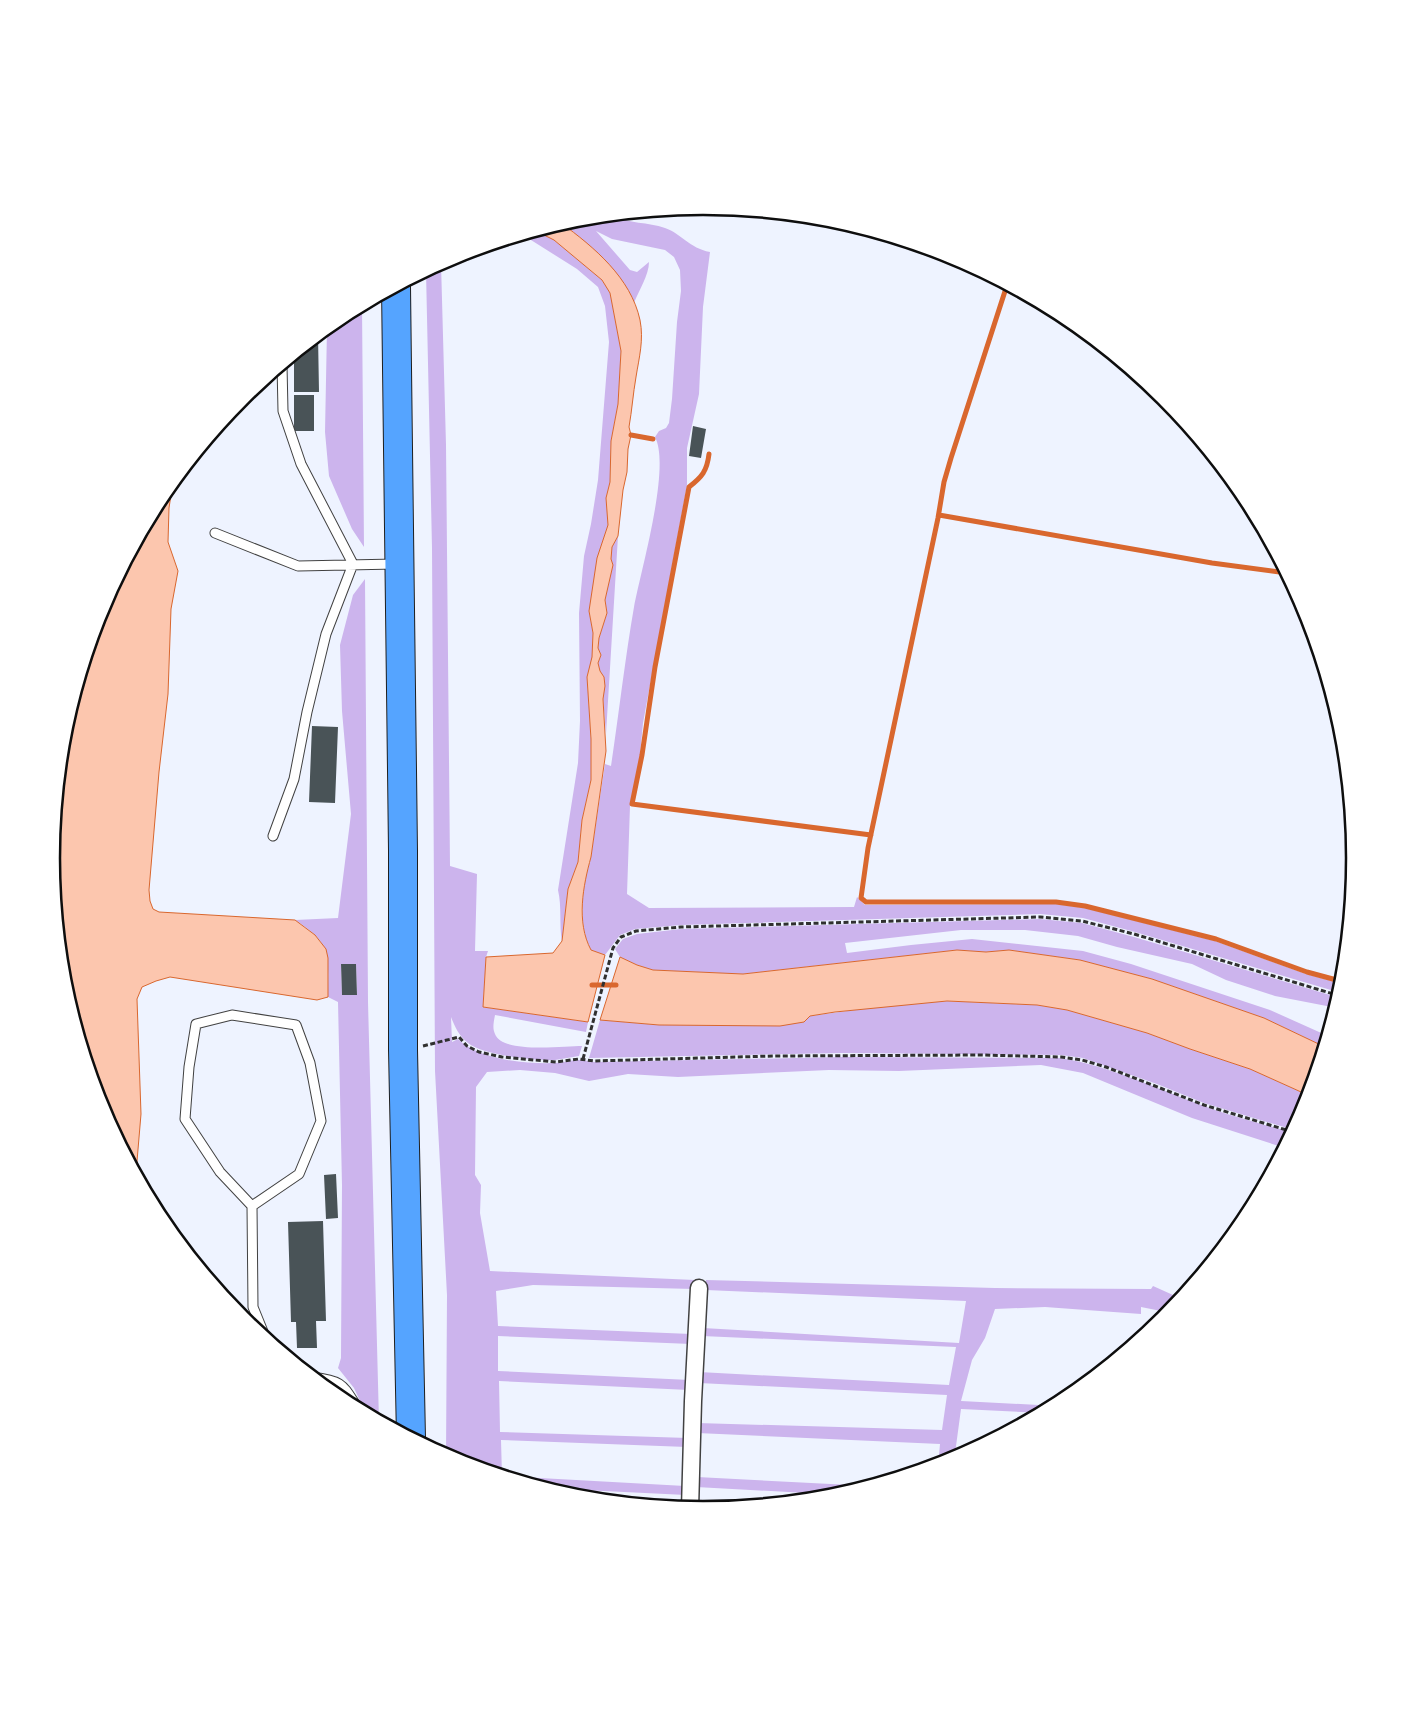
<svg xmlns="http://www.w3.org/2000/svg" width="1407" height="1717" viewBox="0 0 1407 1717" font-family="'IBM Plex Serif',serif">
<style>
.green{fill:#ccb4ed;fill-rule:evenodd}
.water{fill:#fcc6ae;stroke:#d9672e}
.lines{fill:none;stroke-linecap:round;stroke-linejoin:round}
.stream{stroke:#d9672e;stroke-width:5}
.building{fill:#495357}
.service-casing{stroke:#414141;stroke-width:11}
.minor-casing{stroke:#414141;stroke-width:19}
.trunk-casing{stroke:#1f1f1f;stroke-width:30}
.path{stroke:#303030;stroke-width:3;stroke-dasharray:5 2.5;stroke-linecap:butt}
.service{stroke:#fff;stroke-width:9}
.minor{stroke:#fff;stroke-width:16}
.trunk{stroke:#55a4ff;stroke-width:28}
.rim{fill:none;stroke:#0e0e0e;stroke-width:2.5}
</style>
<rect width="100%" height="100%" fill="#eef3ff"/>
<path class="green" d="M 612,215 C 629,224 648,222 665,228 C 682,234 689,248 710,252 L 703,307 L 699,394 L 687,448 L 687,485 L 643,723 L 640,755 L 630,806 L 627,894 L 649,908 L 854,907 L 857,897 L 865,905 L 1056,904 L 1085,908 L 1215,941 L 1306,974 L 1343,984 L 1341,993 L 1135,932 L 1083,918 L 1040,914 L 681,925 L 635,929 L 620,935 L 605,955 L 591,950 C 579,927 582,899 586,875 C 588,868 590,862 591,856 C 596,825 600,795 605,764 L 611,766 C 619,713 625,659 634,607 C 641,570 671,467 655,437 L 659,431 L 666,428 L 669,423 L 672,399 L 677,322 L 681,291 L 680,270 L 674,257 L 665,250 L 612,239 L 596,231 L 630,270 L 637,272 L 649,262 C 649,275 639,290 634,303 C 619,269 590,245 561,223 L 577,219 Z
M 536,231 L 554,240 L 602,280 L 610,292 L 621,351 L 618,404 L 611,441 L 610,482 L 606,498 L 609,525 L 589,611 L 593,633 L 592,658 L 587,677 L 591,739 L 591,780 L 582,820 L 578,862 L 568,889 L 562,942 C 559,924 562,907 558,890 L 578,763 L 580,721 L 579,613 L 584,556 L 591,524 L 598,480 L 609,342 L 605,306 L 598,287 L 577,269 L 523,235 Z
M 441,263 L 446,445 L 450,866 L 477,874 L 475,951 L 488,951 L 486,957 L 483,1007 L 588,1022 L 586,1032 L 495,1015 C 494,1021 492,1028 495,1034 C 502,1054 564,1046 582,1046 L 579,1056 C 571,1057 563,1059 555,1060 C 535,1061 483,1055 468,1043 C 459,1036 455,1027 451,1017 L 452,1042 L 458,1039 C 479,1060 526,1064 555,1063 C 563,1063 570,1060 578,1060 C 583,1060 589,1061 594,1062 L 843,1057 L 1060,1058 C 1110,1066 1155,1088 1201,1105 C 1230,1116 1263,1124 1293,1133 L 1285,1148 L 1192,1118 L 1083,1073 L 1041,1065 L 899,1071 L 829,1070 L 678,1077 L 628,1074 L 589,1081 L 555,1073 L 520,1070 L 487,1072 L 476,1087 L 475,1175 L 481,1185 L 480,1213 L 490,1271 L 695,1280 L 694,1289 L 533,1285 L 496,1291 L 498,1326 L 691,1334 L 691,1344 L 498,1336 L 498,1371 L 690,1380 L 689,1390 L 499,1381 L 500,1432 L 688,1438 L 687,1447 L 501,1440 L 502,1476 L 454,1461 L 446,1457 L 447,1295 L 435,1071 L 432,548 L 426,271 Z
M 362,305 L 364,547 L 352,529 L 329,476 L 325,432 L 327,328 L 341,316 Z
M 618,536 L 606,734 L 603,699 L 604,677 L 600,671 L 598,663 L 601,655 L 598,648 L 599,638 L 607,613 L 605,600 L 612,547 Z
M 365,579 L 368,1002 L 379,1421 L 366,1414 L 354,1388 L 338,1368 L 341,1358 L 342,1185 L 338,1002 L 328,997 C 328,954 333,945 295,920 L 338,918 L 351,814 L 342,711 L 340,645 L 353,595 ZM 341,964 L 356,964 L 357,994 L 342,995 Z
M 1040,919 L 1082,923 L 1134,937 L 1340,998 L 1337,1008 L 1275,996 L 1226,980 L 1192,964 L 1117,947 L 1078,936 L 1025,930 L 961,930 L 845,943 L 847,953 L 911,945 L 972,939 L 1083,951 L 1131,964 L 1270,1010 L 1328,1036 L 1325,1047 L 1264,1018 L 1152,979 L 1080,960 L 1009,950 L 986,952 L 957,950 L 743,974 L 653,970 L 637,965 L 620,957 L 615,949 L 623,939 L 637,934 L 681,929 Z
M 947,1001 L 1037,1005 L 1067,1010 L 1147,1033 L 1190,1049 L 1250,1069 L 1310,1096 L 1306,1108 L 1294,1130 L 1204,1103 L 1157,1084 L 1083,1058 L 1061,1055 L 843,1053 L 589,1058 L 600,1020 L 659,1025 L 810,1016 L 869,1008 Z
M 706,1280 L 995,1288 L 1151,1289 L 1153,1286 L 1182,1299 L 1171,1313 L 1141,1307 L 1141,1314 L 1045,1307 L 995,1309 L 985,1338 L 972,1360 L 961,1401 L 1057,1406 L 1043,1413 L 961,1409 L 954,1461 L 938,1466 L 940,1444 L 697,1433 L 697,1423 L 942,1430 L 947,1395 L 699,1383 L 699,1372 L 949,1385 L 956,1347 L 702,1336 L 703,1328 L 959,1343 L 966,1301 L 706,1290 Z
M 503,1476 L 685,1486 L 686,1495 L 542,1488 Z
M 697,1477 L 870,1486 L 842,1495 L 696,1487 Z"/>
<path class="water" d="M 561,223 C 594,247 631,278 640,320 C 644,340 639,358 636,377 C 633,394 632,410 629,427 L 631,435 L 628,449 L 627,472 L 623,490 L 618,536 L 612,547 L 611,559 L 613,565 L 605,600 L 607,613 L 599,638 L 598,648 L 601,655 L 598,663 L 600,671 L 604,677 L 605,686 L 603,699 L 606,751 L 591,857 C 583,886 576,922 591,950 L 605,955 L 588,1022 L 483,1007 L 486,957 L 553,953 L 562,941 L 568,889 L 578,862 L 582,820 L 591,780 L 591,739 L 587,677 L 592,657 L 593,633 L 589,611 L 597,558 L 608,525 L 606,498 L 610,482 L 611,441 L 618,404 L 621,351 L 610,293 L 602,280 L 554,240 L 536,231 Z
M 173,482 L 169,508 L 168,542 L 178,571 L 171,609 L 168,694 L 159,772 L 149,890 L 150,901 L 153,909 L 159,912 L 295,920 L 315,935 L 326,949 L 328,958 L 328,997 L 317,1000 L 170,977 L 156,981 L 142,987 L 137,999 L 141,1114 L 136,1173 L 101,1108 L 64,985 L 51,858 L 64,731 L 101,609 L 161,496 Z
M 957,950 L 986,952 L 1009,950 L 1080,960 L 1152,979 L 1264,1018 L 1325,1047 L 1310,1096 L 1250,1069 L 1190,1049 L 1147,1033 L 1067,1010 L 1037,1005 L 947,1001 L 835,1012 L 810,1016 L 804,1022 L 780,1026 L 659,1025 L 600,1020 L 620,957 L 637,965 L 653,970 L 743,974 Z"/>
<g class="lines">
<path class="stream" d="M 1007,285 L 951,458 L 944,482 L 938,518 L 868,848 L 861,898 L 866,902 L 1056,902 L 1085,906 L 1216,939 L 1307,972 L 1344,982
M 631,435 L 653,439
M 709,454 C 707,471 702,477 689,487 L 655,667 L 642,755 L 632,804 L 871,835
M 939,515 L 1212,563 L 1287,573
M 592,985 L 616,985"/>
</g>
<path class="building" d="M 318,335 L 319,392 L 294,392 L 294,355 Z
M 294,395 L 314,395 L 314,431 L 294,431 Z
M 693,426 L 706,429 L 701,458 L 689,456 Z
M 312,726 L 338,727 L 335,803 L 309,802 Z
M 341,964 L 356,964 L 357,995 L 342,995 Z
M 336,1174 L 338,1218 L 326,1219 L 324,1175 Z
M 323,1221 L 326,1321 L 316,1321 L 317,1348 L 297,1348 L 296,1322 L 291,1322 L 288,1222 Z"/>
<g class="lines">
<g class="service-casing">
<path id="service" d="M 215,533 L 298,566 L 396,564
M 273,836 L 294,779 L 307,712 L 326,634 L 353,564 L 301,464 L 283,411 L 282,365
M 252,1206 L 299,1174 L 321,1121 L 310,1063 L 296,1025 L 232,1015 L 196,1024 L 189,1067 L 185,1119 L 220,1172 L 252,1206 L 253,1307 L 266,1339
M 312,1377 C 344,1381 342,1384 359,1410"/>
</g>
<g class="minor-casing">
<path id="minor" d="M 690,1509 L 693,1401 L 699,1288"/>
</g>
<g class="trunk-casing">
<path id="trunk" d="M 396,287 L 403,851 L 403,1050 L 411,1438"/>
</g>
<path class="path" d="M 423,1046 L 459,1037 L 467,1046 L 479,1052 L 502,1057 L 556,1062 L 579,1059 L 594,1061 L 773,1056 L 982,1055 L 1061,1057 L 1082,1060 L 1106,1067 L 1204,1105 L 1293,1132
M 583,1059 L 613,948 L 621,937 L 636,931 L 681,927 L 1040,917 L 1082,921 L 1134,934 L 1340,996"/>
<use href="#service" class="service"/>
<use href="#minor" class="minor"/>
<use href="#trunk" class="trunk"/>
</g>
<path d="M0 0H1407V1717H0ZM60 858a643 643 0 1 1 1286 0a643 643 0 1 1-1286 0Z" fill="#fff" fill-rule="evenodd"/>
<path class="rim" d="M60 858a643 643 0 1 1 1286 0a643 643 0 1 1-1286 0Z"/>
</svg>
